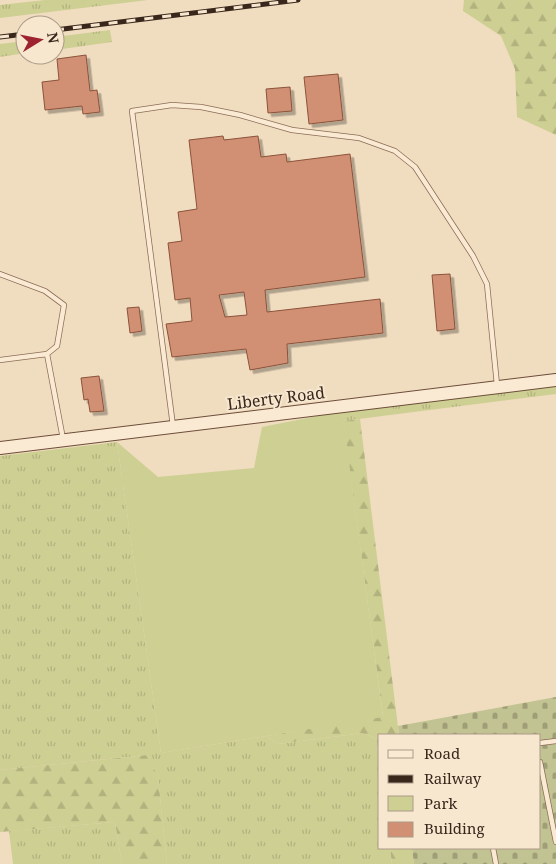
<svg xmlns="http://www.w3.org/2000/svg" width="556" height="864" viewBox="0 0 556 864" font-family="'Noto Serif',serif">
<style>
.grass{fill:url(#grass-tufts)}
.forest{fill:url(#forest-firs)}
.cemetery{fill:url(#cemetery-stones)}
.green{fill:#cecf93}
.building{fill:#d19073;stroke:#8b523b;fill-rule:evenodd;filter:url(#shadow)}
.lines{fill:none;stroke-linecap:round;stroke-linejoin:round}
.lane-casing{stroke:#8a6c56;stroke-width:6}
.secondary-casing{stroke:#6c4d3a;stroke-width:14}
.lane{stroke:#fbead3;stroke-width:4.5}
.secondary{stroke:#fbead3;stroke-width:12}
.rail-casing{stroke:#39271c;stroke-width:5}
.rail{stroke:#f7e7cf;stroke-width:3;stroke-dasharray:9;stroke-linecap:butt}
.labels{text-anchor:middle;stroke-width:4;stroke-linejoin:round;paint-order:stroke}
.street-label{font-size:16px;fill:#39271c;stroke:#f7e7cf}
</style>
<defs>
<pattern id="grass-tufts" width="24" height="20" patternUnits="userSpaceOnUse" patternTransform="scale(1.25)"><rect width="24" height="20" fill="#cecf93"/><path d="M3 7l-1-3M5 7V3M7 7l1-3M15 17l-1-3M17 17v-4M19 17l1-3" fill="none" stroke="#b2b27e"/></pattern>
<pattern id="forest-firs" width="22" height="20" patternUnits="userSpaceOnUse" patternTransform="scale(1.25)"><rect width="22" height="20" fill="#cecf93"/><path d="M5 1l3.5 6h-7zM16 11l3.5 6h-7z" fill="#b2b27e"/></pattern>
<pattern id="cemetery-stones" width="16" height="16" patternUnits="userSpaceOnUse" patternTransform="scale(1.25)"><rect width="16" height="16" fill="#c2c392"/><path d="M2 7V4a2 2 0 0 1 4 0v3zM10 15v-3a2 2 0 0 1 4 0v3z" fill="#9f9e76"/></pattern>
<filter id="shadow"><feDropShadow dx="3.5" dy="3.5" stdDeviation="0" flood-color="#0004"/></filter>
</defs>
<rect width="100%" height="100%" fill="#f0dcbf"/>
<path class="grass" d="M 45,0 L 148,0 L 0,18 L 0,5 Z
M 110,30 L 112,42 L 55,50 L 55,37 Z
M 25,41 L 25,53 L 0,57 L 0,44 Z
M 556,385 L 556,394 L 343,421 L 342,411 Z
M 117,442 L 161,753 L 266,736 L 278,744 L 363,733 L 377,739 L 380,782 L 380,848 L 390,848 L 392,864 L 167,864 L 158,778 L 147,755 L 0,770 L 0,456 Z
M 115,822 L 122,864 L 13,864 L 9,831 Z"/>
<path class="forest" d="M 464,0 L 556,0 L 556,135 L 517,117 L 515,69 L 501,36 L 463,11 Z
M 360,419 L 399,735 L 380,735 L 380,782 L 377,739 L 363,733 L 278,744 L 266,736 L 383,716 L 343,421 Z
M 147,755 L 158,777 L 167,864 L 122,864 L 115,822 L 0,832 L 0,770 Z
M 390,848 L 412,848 L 414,864 L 392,864 Z"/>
<path class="cemetery" d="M 556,697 L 556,864 L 414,864 L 412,848 L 540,848 L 540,735 L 399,735 L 398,726 Z"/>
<path class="green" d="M 342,411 L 383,717 L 161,753 L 117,442 L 158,477 L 254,468 L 262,427 Z"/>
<path class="building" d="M 86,55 L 90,91 L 97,90 L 100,112 L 83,114 L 82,106 L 45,110 L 42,82 L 59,80 L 57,59 Z
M 338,74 L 343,120 L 309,124 L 304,77 Z
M 290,87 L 292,111 L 268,113 L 266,89 Z
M 223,136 L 224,140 L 258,136 L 261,157 L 286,154 L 287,162 L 350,154 L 365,277 L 265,290 L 267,312 L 380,299 L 383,333 L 287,344 L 288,363 L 250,370 L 246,349 L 172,357 L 166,324 L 192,321 L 190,298 L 175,300 L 168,243 L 182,241 L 178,212 L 197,209 L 189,140 ZM 244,292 L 247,315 L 225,317 L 219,295 Z
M 450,274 L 455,329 L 437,331 L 432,275 Z
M 139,307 L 142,331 L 130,333 L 127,308 Z
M 99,376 L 104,411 L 90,412 L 88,399 L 84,400 L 81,378 Z"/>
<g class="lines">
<g class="lane-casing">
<path id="lane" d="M 0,274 L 45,291 L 64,305 L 57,346 L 47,354
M 0,360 L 47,354 L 63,439
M 173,426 L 132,111 L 172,105 L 201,107 L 240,115 L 292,130 L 359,138 L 395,151 L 415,167 L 473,256 L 487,284 L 497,385
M 540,743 L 556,741
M 540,762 L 556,842
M 493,848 L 496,864"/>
</g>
<g class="secondary-casing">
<path id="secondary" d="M 0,448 L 556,380"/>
</g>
<use href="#lane" class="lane"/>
<use href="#secondary" class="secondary"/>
<g class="rail-casing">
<path id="rail" d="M 55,30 L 298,0
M 0,37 L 25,34"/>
</g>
<use href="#rail" class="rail"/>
</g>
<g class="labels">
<g class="street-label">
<text transform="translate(276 398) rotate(-7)" y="6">Liberty Road</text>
</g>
</g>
<rect x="378" y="734" width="162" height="115" fill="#f7e7cf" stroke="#ab9a87"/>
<rect x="388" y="750" width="25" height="8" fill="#fbead3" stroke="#ab9a87"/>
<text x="424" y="759" font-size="15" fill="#39271c">Road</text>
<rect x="388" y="775" width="25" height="8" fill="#39271c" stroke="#ab9a87"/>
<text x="424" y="784" font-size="15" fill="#39271c">Railway</text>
<rect x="388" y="796" width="25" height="15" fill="#cecf93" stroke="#ab9a87"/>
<text x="424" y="809" font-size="15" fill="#39271c">Park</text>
<rect x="388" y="822" width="25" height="15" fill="#d19073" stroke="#ab9a87"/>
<text x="424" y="834" font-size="15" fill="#39271c">Building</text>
<g transform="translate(40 40) rotate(80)"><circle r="24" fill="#f7e7cf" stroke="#ab9a87"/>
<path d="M0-4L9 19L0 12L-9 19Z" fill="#9d2331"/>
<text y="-8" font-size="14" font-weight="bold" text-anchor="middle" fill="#39271c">N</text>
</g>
</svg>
